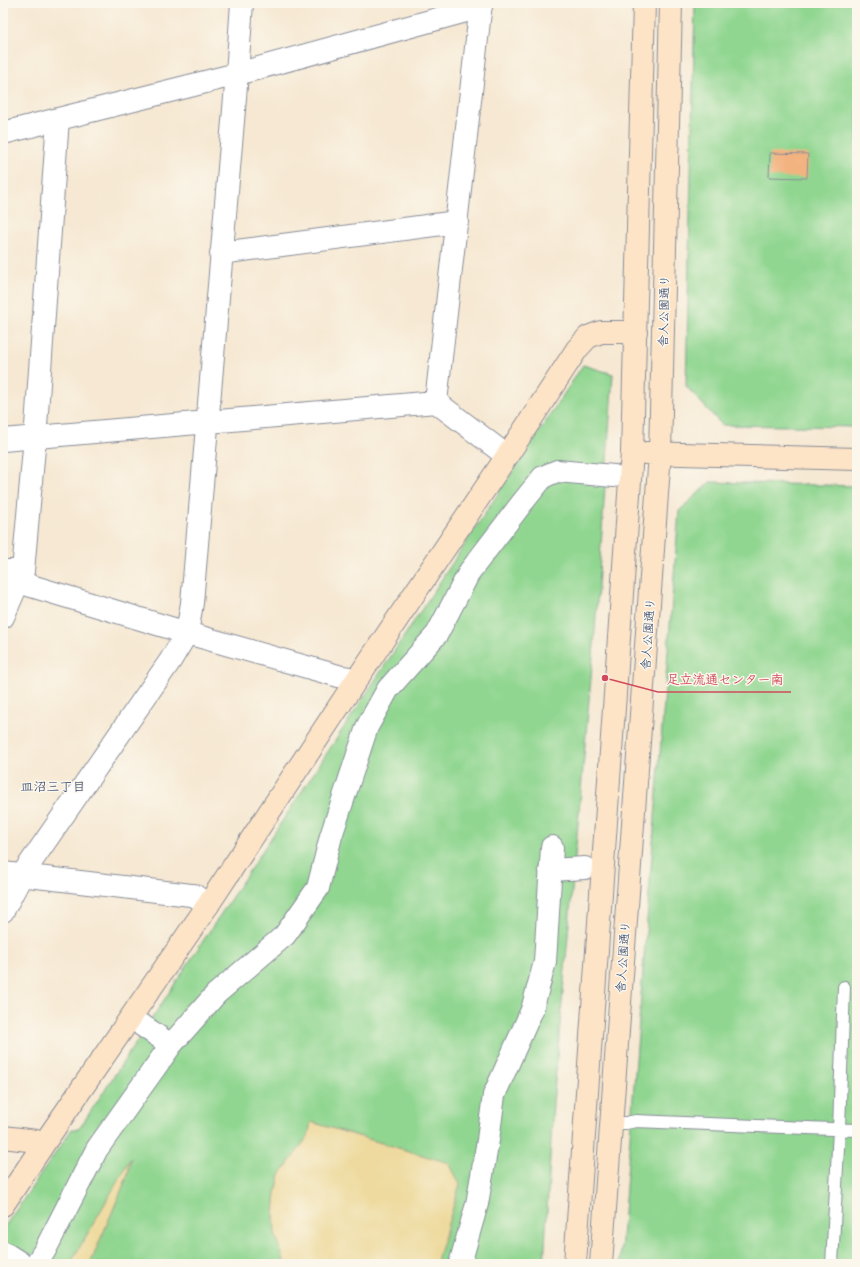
<svg xmlns="http://www.w3.org/2000/svg" width="860" height="1267" viewBox="0 0 860 1267" font-family="'Balsamiq Sans','Klee One',sans-serif">
<style>
.green{fill:#90d690;stroke:#568277}
.sand{fill:#eeda9e;stroke:#84847e}
.building{fill:#f3b380}
.lines{fill:none;stroke-linecap:round;stroke-linejoin:round}
.lane-casing{stroke:#888c98;stroke-width:14}
.street-casing{stroke:#888c98;stroke-width:24}
.secondary-casing{stroke:#888c98;stroke-width:24}
.lane{stroke:#fff;stroke-width:12}
.street{stroke:#fff;stroke-width:22}
.secondary{stroke:#fee4c6;stroke-width:22}
.labels{text-anchor:middle;stroke-width:3;stroke-linejoin:round;paint-order:stroke}
.street-label{font-size:12px;fill:#1b2f5e;stroke:#fbf7ec}
.neighbourhood-label{font-size:13px;fill:#1b2f5e;stroke:#fbf7ec}
.leader{fill:none;stroke:#d1495b;stroke-width:1.5}
.callout-dot{fill:#d1495b;stroke:#fbf7ec;stroke-width:1.5}
.callout-label{font-size:13px;text-anchor:middle;font-weight:bold;fill:#d1495b;stroke:#fbf7ec;stroke-width:3;stroke-linejoin:round;paint-order:stroke}
</style>
<rect width="100%" height="100%" fill="#fbf7ec"/>
<filter id="ink" filterUnits="userSpaceOnUse"><feTurbulence type="fractalNoise" baseFrequency=".025" numOctaves="2"/><feDisplacementMap in="SourceGraphic" scale="8" xChannelSelector="R" yChannelSelector="G"/><feConvolveMatrix kernelMatrix="1 2 1 2 8 2 1 2 1" color-interpolation-filters="sRGB"/></filter>
<filter id="wash" filterUnits="userSpaceOnUse"><feTurbulence type="fractalNoise" baseFrequency=".012" numOctaves="4" result="noise"/><feDisplacementMap in="SourceGraphic" scale="16" xChannelSelector="R" yChannelSelector="G"/><feGaussianBlur stdDeviation="0.9" result="paint"/><feColorMatrix in="noise" values="0 0 0 0 0 0 0 0 0 0 0 0 0 0 0 0 0 1.4 0 .05"/><feComposite in="paint" operator="in"/></filter>
<g filter="url(#wash)">
<rect width="100%" height="100%" fill="#f6e8d2"/>
<path class="green" d="M 695,3 L 857,3 L 857,427 L 722,425 L 686,386 Z
M 583,365 L 613,374 L 594,644 L 553,1104 L 544,1264 L 3,1264 L 3,1229 L 72,1129 L 79,1129 Z
M 710,482 L 857,486 L 857,1264 L 620,1264 L 679,511 Z"/>
<path class="sand" d="M 311,1122 L 449,1163 L 460,1184 L 436,1264 L 285,1264 L 275,1233 L 274,1214 L 276,1193 L 280,1175 L 308,1136 Z
M 131,1158 L 127,1177 L 90,1264 L 70,1264 Z"/>
<g id="blocks">
<path class="building" d="M 770,153 L 808,154 L 807,178 L 769,177 Z"/>
</g>
</g>
<g filter="url(#ink)">
<use href="#blocks" fill-opacity="0" stroke="#888c98" stroke-width="1"/>
<g class="lines">
<g class="lane-casing">
<path id="lane" d="M 611,1123 L 626,1123 L 636,1121 L 857,1130
M 832,1264 L 839,1129 L 844,987"/>
</g>
<g class="street-casing">
<path id="street" d="M 3,133 L 237,74 L 481,7
M 221,253 L 457,222
M 436,402 L 481,3
M 3,440 L 436,402 L 507,456
M 3,571 L 23,571
M 18,582 L 187,633 L 342,677 L 357,679
M 3,617 L 23,571 L 36,426 L 58,119
M 550,870 L 585,868
M 3,873 L 191,895 L 194,895 L 208,905
M 3,911 L 22,875 L 170,661 L 187,633 L 192,603 L 237,74 L 242,3
M 143,1026 L 171,1045
M 3,1252 L 22,1264
M 36,1264 L 45,1250 L 97,1149 L 171,1045 L 216,994 L 285,935 L 318,888 L 331,836 L 367,727 L 388,689 L 437,634 L 470,571 L 522,503 L 543,477 L 557,471 L 614,476
M 460,1264 L 477,1204 L 488,1140 L 494,1095 L 532,1010 L 545,962 L 552,847"/>
</g>
<g class="secondary-casing">
<path id="secondary" d="M 646,453 L 857,459
M 3,1137 L 45,1142
M 3,1205 L 45,1142 L 208,905 L 357,679 L 507,456 L 577,349 L 588,337 L 601,332 L 636,332
M 575,1264 L 632,452 L 644,3
M 601,1264 L 660,453 L 671,3"/>
</g>
<use href="#lane" class="lane"/>
<use href="#street" class="street"/>
<use href="#secondary" class="secondary"/>
</g>
</g>
<g class="labels">
<g class="street-label">
<text transform="translate(664 311) rotate(-89)" y="4">舎人公園通り</text>
<text transform="translate(648 634) rotate(-86)" y="4">舎人公園通り</text>
<text transform="translate(623 957) rotate(-86)" y="4">舎人公園通り</text>
</g>
<g class="neighbourhood-label">
<text x="53" y="791">皿沼三丁目</text>
</g>
</g>
<path class="leader" d="M605 678L658 692H791"/>
<circle class="callout-dot" cx="605" cy="678" r="4"/>
<g class="callout-label">
<text x="725" y="684">足立流通センター南</text>
</g>
<rect width="860" height="1267" fill="none" stroke="#fbf7ec" stroke-width="16"/>
</svg>
